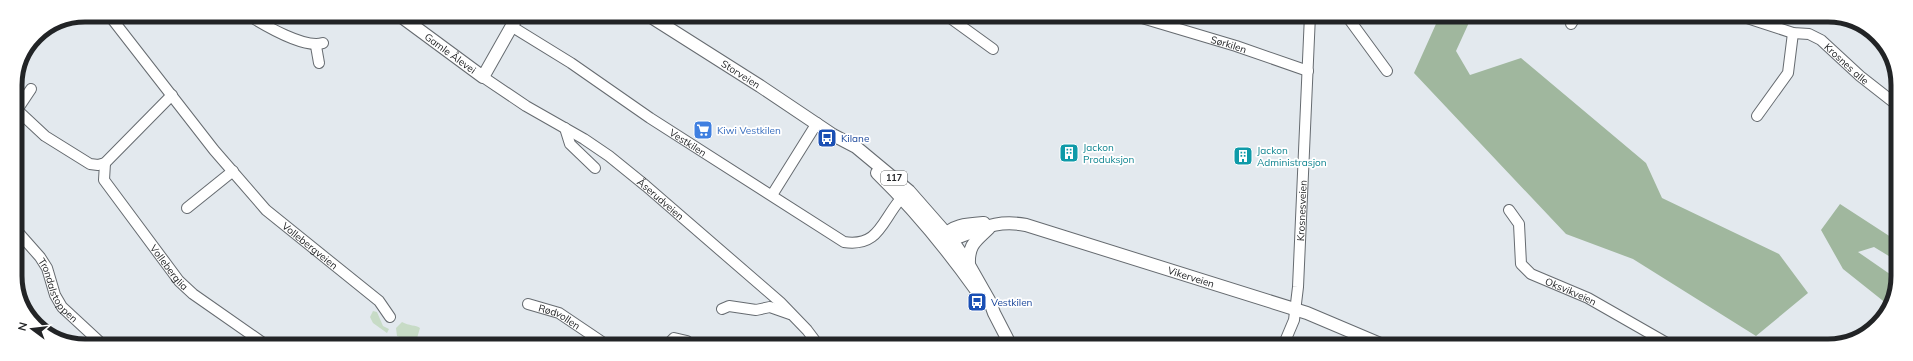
<svg xmlns="http://www.w3.org/2000/svg" width="1913" height="361" viewBox="0 0 1913 361" font-family="Mulish,sans-serif">
<style>
.green{fill:#c7dbc6}
.forest{fill:#a0b79e}
.lines{fill:none;stroke-linecap:round;stroke-linejoin:round}
.minor-casing{stroke:#666b70;stroke-width:12}
.major-casing{stroke:#666b70;stroke-width:14}
.minor{stroke:#fff;stroke-width:10}
.major{stroke:#fff;stroke-width:12}
.labels{text-anchor:middle;stroke-width:3.5;stroke-linejoin:round;paint-order:stroke}
.shield{fill:#fff;stroke:#646667;stroke-width:1}
.shield-label{font-size:9px;font-weight:bold;fill:#222426}
.street-label{font-size:10px;fill:#222426;stroke:#fff}
.shop-label{font-size:10px;fill:#366cbe;stroke:#fff;text-anchor:start}
.transit-label{font-size:10px;fill:#164399;stroke:#fff;text-anchor:start}
.culture-label{font-size:10px;fill:#0d838f;stroke:#fff;text-anchor:start}
.rim{fill:none;stroke:#222426;stroke-width:5}
</style>
<rect width="100%" height="100%" fill="#e3e9ee"/>
<path class="green" d="M 373,311 L 377,312 L 383,326 L 389,329 L 387,333 L 373,323 L 370,317 Z
M 402,322 C 409,326 416,325 420,328 L 415,345 L 409,345 L 409,341 L 397,336 L 396,328 Z"/>
<path class="forest" d="M 1440,15 L 1472,16 L 1456,51 L 1470,75 L 1521,58 L 1646,163 L 1662,198 L 1779,254 L 1808,293 L 1756,336 L 1633,259 L 1566,234 L 1414,73 Z
M 1840,204 L 1897,241 L 1897,261 L 1874,247 L 1858,252 L 1897,279 L 1897,285 L 1887,304 L 1843,269 L 1821,230 Z"/>
<g class="lines">
<g class="minor-casing">
<g id="minor">
<path id="s1" d="M 109,15 L 214,150 L 266,210 L 379,301 L 390,317"/>
<path d="M 248,15 C 264,25 305,49 323,43"/>
<path d="M 946,15 L 993,49"/>
<path id="s2" d="M 1132,15 L 1236,46 L 1308,71"/>
<path d="M 1346,15 L 1387,71"/>
<path id="s3" d="M 1741,16 L 1793,33 L 1809,34 L 1821,40 L 1860,76 L 1897,105"/>
<path d="M 1571,24 L 1576,16"/>
<path id="s4" d="M 511,26 L 571,63 L 650,118 L 844,242 C 878,247 881,223 899,201"/>
<path d="M 316,46 L 319,63"/>
<path id="s5" d="M 483,77 L 526,106 L 584,139 L 609,156 L 646,186 L 780,302 L 807,330 L 819,346"/>
<path d="M 15,108 L 45,136 L 90,164 L 98,165 L 105,163 L 172,95"/>
<path d="M 17,110 L 31,89"/>
<path d="M 1757,116 L 1788,73 L 1793,33"/>
<path d="M 565,128 L 570,144 L 595,168"/>
<path id="s6" d="M 105,163 L 104,180 L 179,281 L 193,294 L 266,345"/>
<path d="M 772,195 L 817,123"/>
<path d="M 187,208 L 233,171"/>
<path id="s7" d="M 1509,210 L 1519,224 L 1521,264 L 1531,274 L 1588,298 L 1672,346"/>
<path id="s8" d="M 17,231 L 40,257 L 47,268 L 55,295 L 62,307 L 103,345"/>
<path id="s9" d="M 528,304 L 559,313 L 608,346"/>
<path d="M 722,309 L 729,306 L 756,310 L 770,307 L 790,314"/>
<path d="M 537,343 L 546,345"/>
<path d="M 666,346 L 674,338 L 687,341 L 693,346"/>
<path id="s10" d="M 1283,346 L 1294,320 L 1298,287 L 1310,15"/>
</g>
</g>
<g class="major-casing">
<g id="major">
<path id="s11" d="M 399,15 L 483,77 L 518,15"/>
<path id="s12" d="M 648,15 L 760,86 L 833,135 L 856,147 L 909,191 L 952,240 L 969,265 L 990,302 L 994,313 L 1011,346"/>
<path d="M 877,173 C 914,209 946,248 976,290"/>
<path d="M 942,239 C 949,225 969,224 984,223"/>
<path id="s13" d="M 941,242 C 974,235 989,218 1026,225 L 1307,313 L 1385,346"/>
<path d="M 969,265 C 968,244 976,241 989,228"/>
</g>
</g>
<use href="#minor" class="minor"/>
<use href="#major" class="major"/>
</g>
<defs>
<g id="supermarket-square" transform="scale(1)"><rect x="-9" y="-9" width="18" height="18" rx="4" fill="#3f7fe0" stroke="#fff"/><path d="M-6-5.5h2.5l.6 2H6L4.5 2H-2.5L-4.4-4H-6ZM-1.5 3.2a1.3 1.3 0 1 0 .1 0ZM3 3.2a1.3 1.3 0 1 0 .1 0Z" fill="#fff"/></g>
<g id="bus-square" transform="scale(1)"><rect x="-9" y="-9" width="18" height="18" rx="4" fill="#1a4fb4" stroke="#fff"/><path d="M-5-6H5V4H4V6H2V4H-2V6H-4V4H-5ZM-3.5-4V0h7V-4ZM-3.5 1.2v1.5H-2V1.2ZM2 1.2v1.5H3.5V1.2Z" fill="#fff"/></g>
<g id="building-square" transform="scale(1)"><rect x="-9" y="-9" width="18" height="18" rx="4" fill="#0f9aa8" stroke="#fff"/><path d="M-4-6H4V6H1V3H-1V6H-4ZM-2.5-4.3h1.7v1.8h-1.7ZM.8-4.3h1.7v1.8H.8ZM-2.5-1h1.7V.8h-1.7ZM.8-1h1.7V.8H.8Z" fill="#fff"/></g>
</defs>
<g fill-rule="evenodd">
<use href="#supermarket-square" x="703" y="130"/>
<use href="#bus-square" x="827" y="138"/>
<use href="#building-square" x="1069" y="153"/>
<use href="#building-square" x="1243" y="156"/>
<use href="#bus-square" x="977" y="302"/>
</g>
<g class="labels">
<rect class="shield" x="881" y="171" width="26" height="14" rx="3"/>
<g class="shield-label">
<text x="894" y="181">117</text>
</g>
<g class="street-label">
<text dy="4" stroke="none"><textPath href="#s2" startOffset="101">Sørkilen</textPath></text>
<text dy="4" stroke="none"><textPath href="#s11" startOffset="64">Gamle Ålevei</textPath></text>
<text dy="4" stroke="none"><textPath href="#s3" startOffset="119">Krosnes alle</textPath></text>
<text dy="4" stroke="none"><textPath href="#s12" startOffset="110">Storveien</textPath></text>
<text dy="4" stroke="none"><textPath href="#s4" startOffset="212">Vestkilen</textPath></text>
<text dy="4" stroke="none"><textPath href="#s5" startOffset="216">Åserudveien</textPath></text>
<text dy="4" stroke="none"><textPath href="#s10" startOffset="138">Krosnesveien</textPath></text>
<text dy="4" stroke="none"><textPath href="#s1" startOffset="307">Vollebergveien</textPath></text>
<text dy="4" stroke="none"><textPath href="#s6" startOffset="126">Volleberglia</textPath></text>
<text dy="4" stroke="none"><textPath href="#s13" startOffset="261">Vikerveien</textPath></text>
<text dy="4" stroke="none"><textPath href="#s8" startOffset="73">Trondalstoppen</textPath></text>
<text dy="4" stroke="none"><textPath href="#s7" startOffset="115">Oksvikveien</textPath></text>
<text dy="4" stroke="none"><textPath href="#s9" startOffset="34">Rødvollen</textPath></text>
</g>
<g class="shop-label">
<text x="717" y="134">Kiwi Vestkilen</text>
</g>
<g class="transit-label">
<text x="841" y="142">Kilane</text>
<text x="991" y="306">Vestkilen</text>
</g>
<g class="culture-label">
<text x="1083" y="151">Jackon<tspan x="1083" dy="12">Produksjon</tspan></text>
<text x="1257" y="154">Jackon<tspan x="1257" dy="12">Administrasjon</tspan></text>
</g>
</g>
<path d="M0 0H1913V361H0ZM85 22H1828A63 63 0 0 1 1891 85V276A63 63 0 0 1 1828 339H85A63 63 0 0 1 22 276V85A63 63 0 0 1 85 22Z" fill="#fff" fill-rule="evenodd"/>
<path class="rim" d="M85 22H1828A63 63 0 0 1 1891 85V276A63 63 0 0 1 1828 339H85A63 63 0 0 1 22 276V85A63 63 0 0 1 85 22Z"/>
<g transform="translate(32 329) rotate(285)" stroke="#ffffff" stroke-width="3" paint-order="stroke">
<path d="M0-3L7 15L0 10L-7 15Z" fill="#222426"/>
<text y="-6" font-size="11" font-weight="bold" text-anchor="middle" fill="#222426">N</text>
</g>
</svg>
